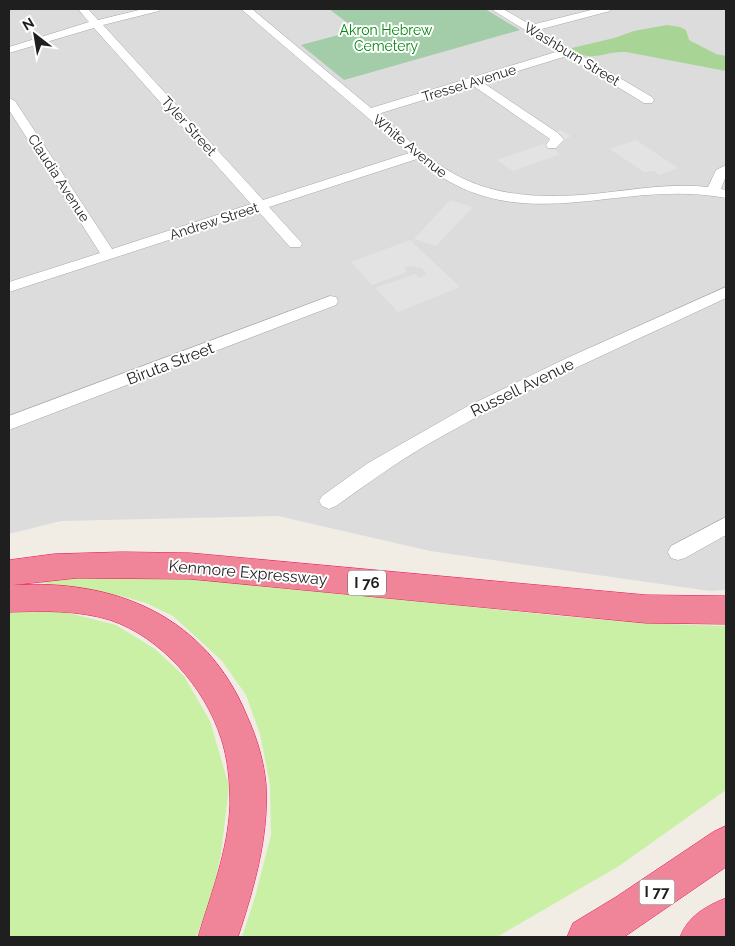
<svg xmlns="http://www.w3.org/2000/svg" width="735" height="946" viewBox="0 0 735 946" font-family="Raleway,sans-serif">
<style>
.residential{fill:#dddcdc}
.grass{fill:#caf0a6}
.forest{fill:#a8d495}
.cemetery{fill:#a3cca9}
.parking{fill:#e3e3e3}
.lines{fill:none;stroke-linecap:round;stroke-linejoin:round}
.minor-casing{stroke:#a6a6a6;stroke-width:1}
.highway-casing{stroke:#ed145f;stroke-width:1}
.minor{fill:#fff;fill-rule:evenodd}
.highway{fill:#f08599;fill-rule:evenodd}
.labels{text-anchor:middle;stroke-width:4;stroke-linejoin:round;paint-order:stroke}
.far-park-label{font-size:14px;fill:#018a0c;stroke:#fff}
.far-street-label{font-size:14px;fill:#1f1f1f;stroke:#fff}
.shield{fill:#fff;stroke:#626262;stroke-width:1}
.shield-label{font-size:15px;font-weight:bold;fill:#1f1f1f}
.street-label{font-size:16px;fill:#1f1f1f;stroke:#fff}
</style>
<rect width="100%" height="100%" fill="#f1ede5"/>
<path class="residential" d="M 9,9 L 726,9 L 726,590 L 710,591 L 430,551 L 278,516 L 61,521 L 9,534 Z"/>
<path class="grass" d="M 88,575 C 129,576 169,577 209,580 C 382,592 553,623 726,626 L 726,790 L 619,866 L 497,937 L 242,937 L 255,897 L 271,835 L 270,785 L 260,734 L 246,695 L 222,661 L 173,616 L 146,603 L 120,596 L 30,581 Z
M 14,611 L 65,612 L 116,625 L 155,649 L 184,676 L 210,721 L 229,786 L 221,854 L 210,904 L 196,937 L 9,937 L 9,612 Z"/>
<path class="forest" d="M 667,25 L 680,27 L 686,30 L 689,40 L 716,54 L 726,56 L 726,71 L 626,52 C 602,51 598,62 573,52 L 572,48 L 614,38 L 634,31 Z"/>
<path class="cemetery" d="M 329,9 L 485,9 L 520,30 L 344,80 L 301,45 L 357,30 Z"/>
<path class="parking" d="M 561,130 L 571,136 L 561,141 L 558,146 L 554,149 L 560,154 L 513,171 L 497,160 L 546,143 L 548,139 L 543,135 Z
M 636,140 L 678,168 L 660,175 L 654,171 L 644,172 L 610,149 Z
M 450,200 L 473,207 L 436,246 L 414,239 Z
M 410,240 L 460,287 L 398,312 L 375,288 L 415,274 L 419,278 L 427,274 L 421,268 L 409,266 L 404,268 L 407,272 L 372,285 L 351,262 Z"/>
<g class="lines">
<g class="minor-casing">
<path id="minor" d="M 78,9 L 88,9 L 98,20 L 143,9 L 160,9 L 159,11 L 103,25 L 263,200 L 409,153 L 241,9 L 252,9 L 371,108 L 559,51 L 491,9 L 503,9 L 531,25 L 595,9 L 611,9 L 610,11 L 538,30 L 652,97 L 654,100 L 652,103 L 644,103 L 567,56 L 482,82 L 558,133 L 564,140 L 556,148 L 548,148 L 546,145 L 550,139 L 472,85 L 378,114 C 399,131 418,150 440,165 C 488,199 545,199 602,193 C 637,189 673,183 708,187 L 716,170 L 726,165 L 726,176 L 721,189 L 726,190 L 726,198 C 615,177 518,245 417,159 L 269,207 L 300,241 L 302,244 L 300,247 L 290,247 L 258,211 L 9,292 L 9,282 L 100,253 L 9,110 L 9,98 L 15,101 L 112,249 L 251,204 L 94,28 L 9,53 L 9,47 L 89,22 Z
M 726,287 L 726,298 C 627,345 525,388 430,443 C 397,462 367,484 336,506 L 329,509 L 322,506 L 319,501 L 322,496 L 368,463 L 466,407 L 567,358 Z
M 330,296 L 336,297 L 338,301 L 336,305 L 9,430 L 9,416 Z
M 726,517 L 726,535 L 685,558 L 678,560 L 671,558 L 668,552 L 671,546 Z"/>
</g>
<g class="highway-casing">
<path id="highway" d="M 122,552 L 190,553 L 646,595 L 726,596 L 726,624 L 646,623 L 190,579 L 77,578 L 13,585 C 116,579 206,616 247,716 C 257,738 264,761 266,785 C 269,837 254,888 238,937 L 198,937 C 211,894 228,851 230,805 C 230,782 228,759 221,738 C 205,688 161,637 110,620 C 77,610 43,611 9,612 L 9,560 L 54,554 Z
M 726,826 L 726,867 L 624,937 L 567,937 L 573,923 L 616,897 L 713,832 Z
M 726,898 L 726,937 L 680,937 C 688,916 706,906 726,898 Z"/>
</g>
<use href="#minor" class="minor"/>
<use href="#highway" class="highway"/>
</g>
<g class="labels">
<g class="far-park-label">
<text x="386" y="35">Akron Hebrew<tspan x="386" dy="16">Cemetery</tspan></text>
</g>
<g class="far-street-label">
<text transform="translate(572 54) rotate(31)" y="5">Washburn Street</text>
<text transform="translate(469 83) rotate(-17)" y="5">Tressel Avenue</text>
<text transform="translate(189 126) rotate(48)" y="5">Tyler Street</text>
<text transform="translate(410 146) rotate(39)" y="5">White Avenue</text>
<text transform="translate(59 178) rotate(57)" y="5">Claudia Avenue</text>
<text transform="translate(214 221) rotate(-18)" y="5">Andrew Street</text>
</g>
<g class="shield">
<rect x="348" y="570.5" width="38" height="25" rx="4"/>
<rect x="639.5" y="879.5" width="35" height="25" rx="4"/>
</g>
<g class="shield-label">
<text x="367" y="588">I 76</text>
<text x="657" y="897">I 77</text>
</g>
<g class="street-label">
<text transform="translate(170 363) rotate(-21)" y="6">Biruta Street</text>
<text transform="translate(522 387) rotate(-26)" y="6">Russell Avenue</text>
<text transform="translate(248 572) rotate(5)" y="6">Kenmore Expressway</text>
</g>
</g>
<rect width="735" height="946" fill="none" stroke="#1f1f1f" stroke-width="20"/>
<g transform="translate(35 35) rotate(329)" stroke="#ffffff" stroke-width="4" paint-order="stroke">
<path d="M0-4L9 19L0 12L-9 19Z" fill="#1f1f1f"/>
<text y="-8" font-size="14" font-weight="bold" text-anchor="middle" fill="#1f1f1f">N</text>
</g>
</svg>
